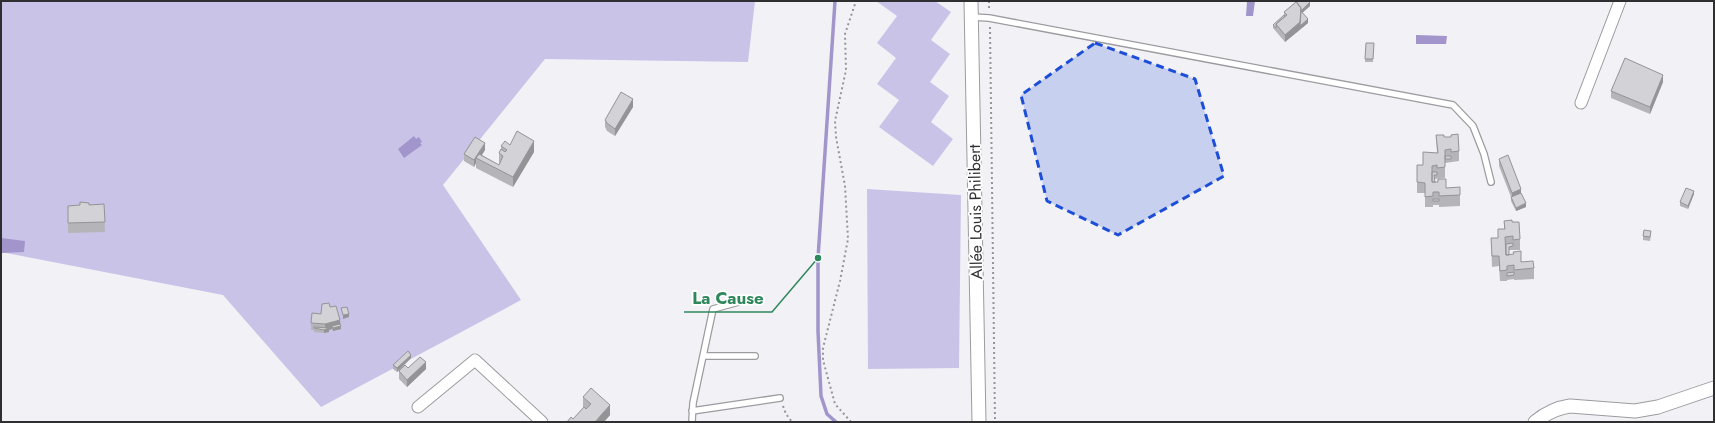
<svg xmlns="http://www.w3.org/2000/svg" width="1715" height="423" viewBox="0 0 1715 423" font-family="Jost,sans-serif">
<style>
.green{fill:#cac3e8}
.water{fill:#a195cb}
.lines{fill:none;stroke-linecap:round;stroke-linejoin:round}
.stream{stroke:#a195cb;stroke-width:3.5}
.service-casing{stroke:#9c9ba0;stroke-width:8}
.minor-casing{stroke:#9c9ba0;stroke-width:13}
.tertiary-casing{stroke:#9c9ba0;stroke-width:15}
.path{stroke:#959498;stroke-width:2;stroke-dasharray:2 3;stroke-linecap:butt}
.service{stroke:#fff;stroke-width:5.5}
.minor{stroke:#fff;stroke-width:11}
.tertiary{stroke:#fff;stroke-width:13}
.wall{fill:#b5b5b9}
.shaded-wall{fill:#949396}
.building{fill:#d3d2d7;stroke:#949396}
.marked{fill:#1d4ed8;fill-opacity:0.2;stroke:#1d4ed8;stroke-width:3;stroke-dasharray:8 5;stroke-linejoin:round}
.labels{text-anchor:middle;stroke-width:3.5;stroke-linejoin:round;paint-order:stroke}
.street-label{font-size:16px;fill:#2f2e31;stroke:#fff}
.leader{fill:none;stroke:#2f875c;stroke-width:1.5}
.callout-dot{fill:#2f875c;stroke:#fff;stroke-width:1.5}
.callout-label{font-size:17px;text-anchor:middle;font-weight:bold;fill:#2f875c;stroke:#fff;stroke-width:3.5;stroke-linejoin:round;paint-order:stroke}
</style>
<rect width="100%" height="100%" fill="#f2f1f6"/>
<path class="green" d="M 1,1 L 755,1 L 748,62 L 545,59 L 443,185 L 521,300 L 321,407 L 223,295 L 1,252 Z
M 876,1 L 935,1 L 951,12 L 931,40 L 950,54 L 930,82 L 949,96 L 931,122 L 953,139 L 933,166 L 879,127 L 899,100 L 877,84 L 896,58 L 877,43 L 897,16 Z
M 867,189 L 961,195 L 959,368 L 868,369 Z"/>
<path class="water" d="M 1247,1 L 1255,1 L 1253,16 L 1246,16 Z
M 1416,35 L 1447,36 L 1446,44 L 1416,44 Z
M 414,136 L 416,139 L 419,137 L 422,142 L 420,143 L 422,145 L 404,158 L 398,149 Z
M 1,238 L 25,241 L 24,252 L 1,253 Z"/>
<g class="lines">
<path class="stream" d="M 835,1 L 818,258 L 818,331 L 821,396 L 827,414 L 836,422"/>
<g class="service-casing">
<path id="service" d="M 972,17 L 989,18 L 1453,105 L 1473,126 L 1484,154 L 1491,182
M 703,356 L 755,356
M 692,411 L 780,398
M 692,422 L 693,403 L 713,309 L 746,300"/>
</g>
<g class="minor-casing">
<path id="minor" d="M 1581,103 L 1620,1
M 418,407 L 475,360 L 542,422"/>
</g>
<g class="tertiary-casing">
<path id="tertiary" d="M 971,1 L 979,422
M 1535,422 C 1546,413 1556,408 1570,406 L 1635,411 L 1658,407 L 1714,388"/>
</g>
<path class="path" d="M 989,1 L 989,11
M 990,27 L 995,422
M 783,406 L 786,414 L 792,422
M 851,422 L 835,404 L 823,360 L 823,348 L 840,281 L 848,239 L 845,186 L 836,137 L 835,121 L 846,70 L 845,34 L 856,1"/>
<use href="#service" class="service"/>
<use href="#minor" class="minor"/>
<use href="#tertiary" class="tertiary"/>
</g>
<path class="wall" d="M 1295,1 L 1309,1 L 1310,6 L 1302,13 L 1308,23 L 1285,42 L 1273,28 L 1273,25 L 1284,15 L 1284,12 L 1295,3 Z
M 1366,43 L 1374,43 L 1373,62 L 1365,62 Z
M 1663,82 L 1650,114 L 1611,98 L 1611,91 Z
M 633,107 L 615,136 L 607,131 L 605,127 L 605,120 Z
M 1436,135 L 1444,137 L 1459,151 L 1459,161 L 1445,163 L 1445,178 L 1434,179 L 1435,182 L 1460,195 L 1460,206 L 1439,207 L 1439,203 L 1439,205 L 1433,205 L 1433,207 L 1425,207 L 1425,193 L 1417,193 L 1417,165 L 1423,165 L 1423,152 L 1437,153 Z
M 510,145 L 534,152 L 513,187 L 476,168 L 476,163 L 474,167 L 464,161 L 464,154 L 485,150 L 482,155 L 499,165 L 499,153 L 501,149 L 501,146 Z
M 1499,159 L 1521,193 L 1526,207 L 1516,211 L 1511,201 L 1511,197 L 1499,166 Z
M 1694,194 L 1688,209 L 1680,206 L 1680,202 Z
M 104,204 L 105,232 L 68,233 L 68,206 Z
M 1504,221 L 1512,222 L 1520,239 L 1520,250 L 1509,250 L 1509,255 L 1534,268 L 1534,279 L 1514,280 L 1514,279 L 1507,280 L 1507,281 L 1500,281 L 1499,266 L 1492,267 L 1491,238 L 1498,238 L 1498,229 L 1504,229 Z
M 1651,235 L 1650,241 L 1643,240 L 1643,236 Z
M 330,307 L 340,324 L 341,329 L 333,331 L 332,329 L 329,330 L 329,332 L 324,333 L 314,332 L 314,330 L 311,330 L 311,323 L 321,314 Z
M 411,358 L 397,372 L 393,369 L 393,365 Z
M 408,368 L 426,369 L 407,387 L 399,379 L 399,371 Z
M 583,397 L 610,415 L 604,422 L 567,422 L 573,419 L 583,408 Z"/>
<path class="shaded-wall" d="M 1310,2 L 1310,6 L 1301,14 L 1308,19 L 1308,23 L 1285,42 L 1285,35 L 1301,11 Z
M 1663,75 L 1663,82 L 1650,114 L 1650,107 Z
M 633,99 L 633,107 L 615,136 L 615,129 Z
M 534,141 L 534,152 L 513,187 L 513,177 Z
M 485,143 L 485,150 L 479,159 L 476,158 L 476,163 L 474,167 L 474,160 Z
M 1521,189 L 1521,196 L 1512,200 L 1512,193 Z
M 1694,191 L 1694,194 L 1688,209 L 1688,206 Z
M 1526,203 L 1526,207 L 1516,211 L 1516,208 Z
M 349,314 L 349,317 L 343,319 L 343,315 Z
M 340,320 L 341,329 L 333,331 L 332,326 L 332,329 L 329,330 L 329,332 L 324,333 L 324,330 L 325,329 L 325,324 Z
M 411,355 L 411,358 L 397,372 L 397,368 Z
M 426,362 L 426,369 L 407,387 L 407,380 Z
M 610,405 L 610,415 L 604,422 L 595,422 Z"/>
<path class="building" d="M 1296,1 L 1309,1 L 1310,2 L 1301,11 L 1301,8 Z
M 1296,2 L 1301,8 L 1300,22 L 1285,35 L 1276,24 L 1287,15 L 1284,12 Z
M 1301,11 L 1308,19 L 1300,26 Z
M 1284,15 L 1285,16 L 1276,24 L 1276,28 L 1273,25 Z
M 1366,43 L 1374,43 L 1373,59 L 1365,59 Z
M 1625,58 L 1663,75 L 1650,107 L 1611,91 Z
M 621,92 L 633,99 L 615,129 L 607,123 L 605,120 Z
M 517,131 L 534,141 L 513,177 L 476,158 L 479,154 L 499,165 L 503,156 L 499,153 L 501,149 L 505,152 L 507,150 L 501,146 L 505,141 L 510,145 Z
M 1458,134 L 1459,151 L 1451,152 L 1451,149 L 1445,150 L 1445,167 L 1437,168 L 1437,165 L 1432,166 L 1432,182 L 1438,182 L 1438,179 L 1446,179 L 1446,188 L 1460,187 L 1460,195 L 1439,196 L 1439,192 L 1433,192 L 1433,196 L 1425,197 L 1425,183 L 1417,182 L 1417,165 L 1423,165 L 1423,152 L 1438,153 L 1436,135 L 1444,135 L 1444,137 L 1451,137 L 1451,135 Z
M 475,137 L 485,143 L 474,160 L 464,154 Z
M 1508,155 L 1521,189 L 1512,193 L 1499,159 Z
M 1445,156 L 1451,156 L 1451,159 L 1445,159 Z
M 1432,172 L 1437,172 L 1437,175 L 1434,175 L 1435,182 L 1432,182 Z
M 1686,188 L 1694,191 L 1688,206 L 1680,202 Z
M 1521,193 L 1526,203 L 1516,208 L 1511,197 Z
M 1433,199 L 1439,199 L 1439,201 L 1433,201 Z
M 80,202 L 89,203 L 89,205 L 104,204 L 105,222 L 68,223 L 68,206 L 80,205 Z
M 1512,220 L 1512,222 L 1519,222 L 1520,239 L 1513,240 L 1513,236 L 1505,237 L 1506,255 L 1514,254 L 1513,252 L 1521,251 L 1521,262 L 1533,261 L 1534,268 L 1514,270 L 1514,265 L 1507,266 L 1507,270 L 1500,271 L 1499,256 L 1492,256 L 1491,238 L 1498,238 L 1498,229 L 1505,229 L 1504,221 Z
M 1644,230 L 1651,231 L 1650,237 L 1643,236 Z
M 1513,243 L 1513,246 L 1509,247 L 1509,255 L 1506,255 L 1506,244 Z
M 1514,272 L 1514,275 L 1507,276 L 1507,273 Z
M 329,303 L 330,307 L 336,306 L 340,320 L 325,324 L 311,323 L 312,313 L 321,314 L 322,304 Z
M 347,307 L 349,314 L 343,315 L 341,308 Z
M 340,324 L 341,326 L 333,328 L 332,326 Z
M 314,327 L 329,328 L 324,330 L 314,328 Z
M 408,351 L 411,355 L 397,368 L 393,365 Z
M 420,357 L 426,362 L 407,380 L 399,371 L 405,365 L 408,368 Z
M 591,388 L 610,405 L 595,422 L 567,422 L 571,417 L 573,419 L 584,407 L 586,409 L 591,404 L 583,397 Z"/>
<path class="marked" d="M 1095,43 L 1195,79 L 1224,176 L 1118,235 L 1047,201 L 1021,95 Z"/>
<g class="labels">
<g class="street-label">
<text transform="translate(975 212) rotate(-91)" y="6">Allée Louis Philibert</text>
</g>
</g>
<path class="leader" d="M818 258L772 312H684"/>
<circle class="callout-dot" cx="818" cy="258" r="4"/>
<g class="callout-label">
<text x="728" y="304">La Cause</text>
</g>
<rect width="1715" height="423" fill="none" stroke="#2f2e31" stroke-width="4"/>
</svg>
